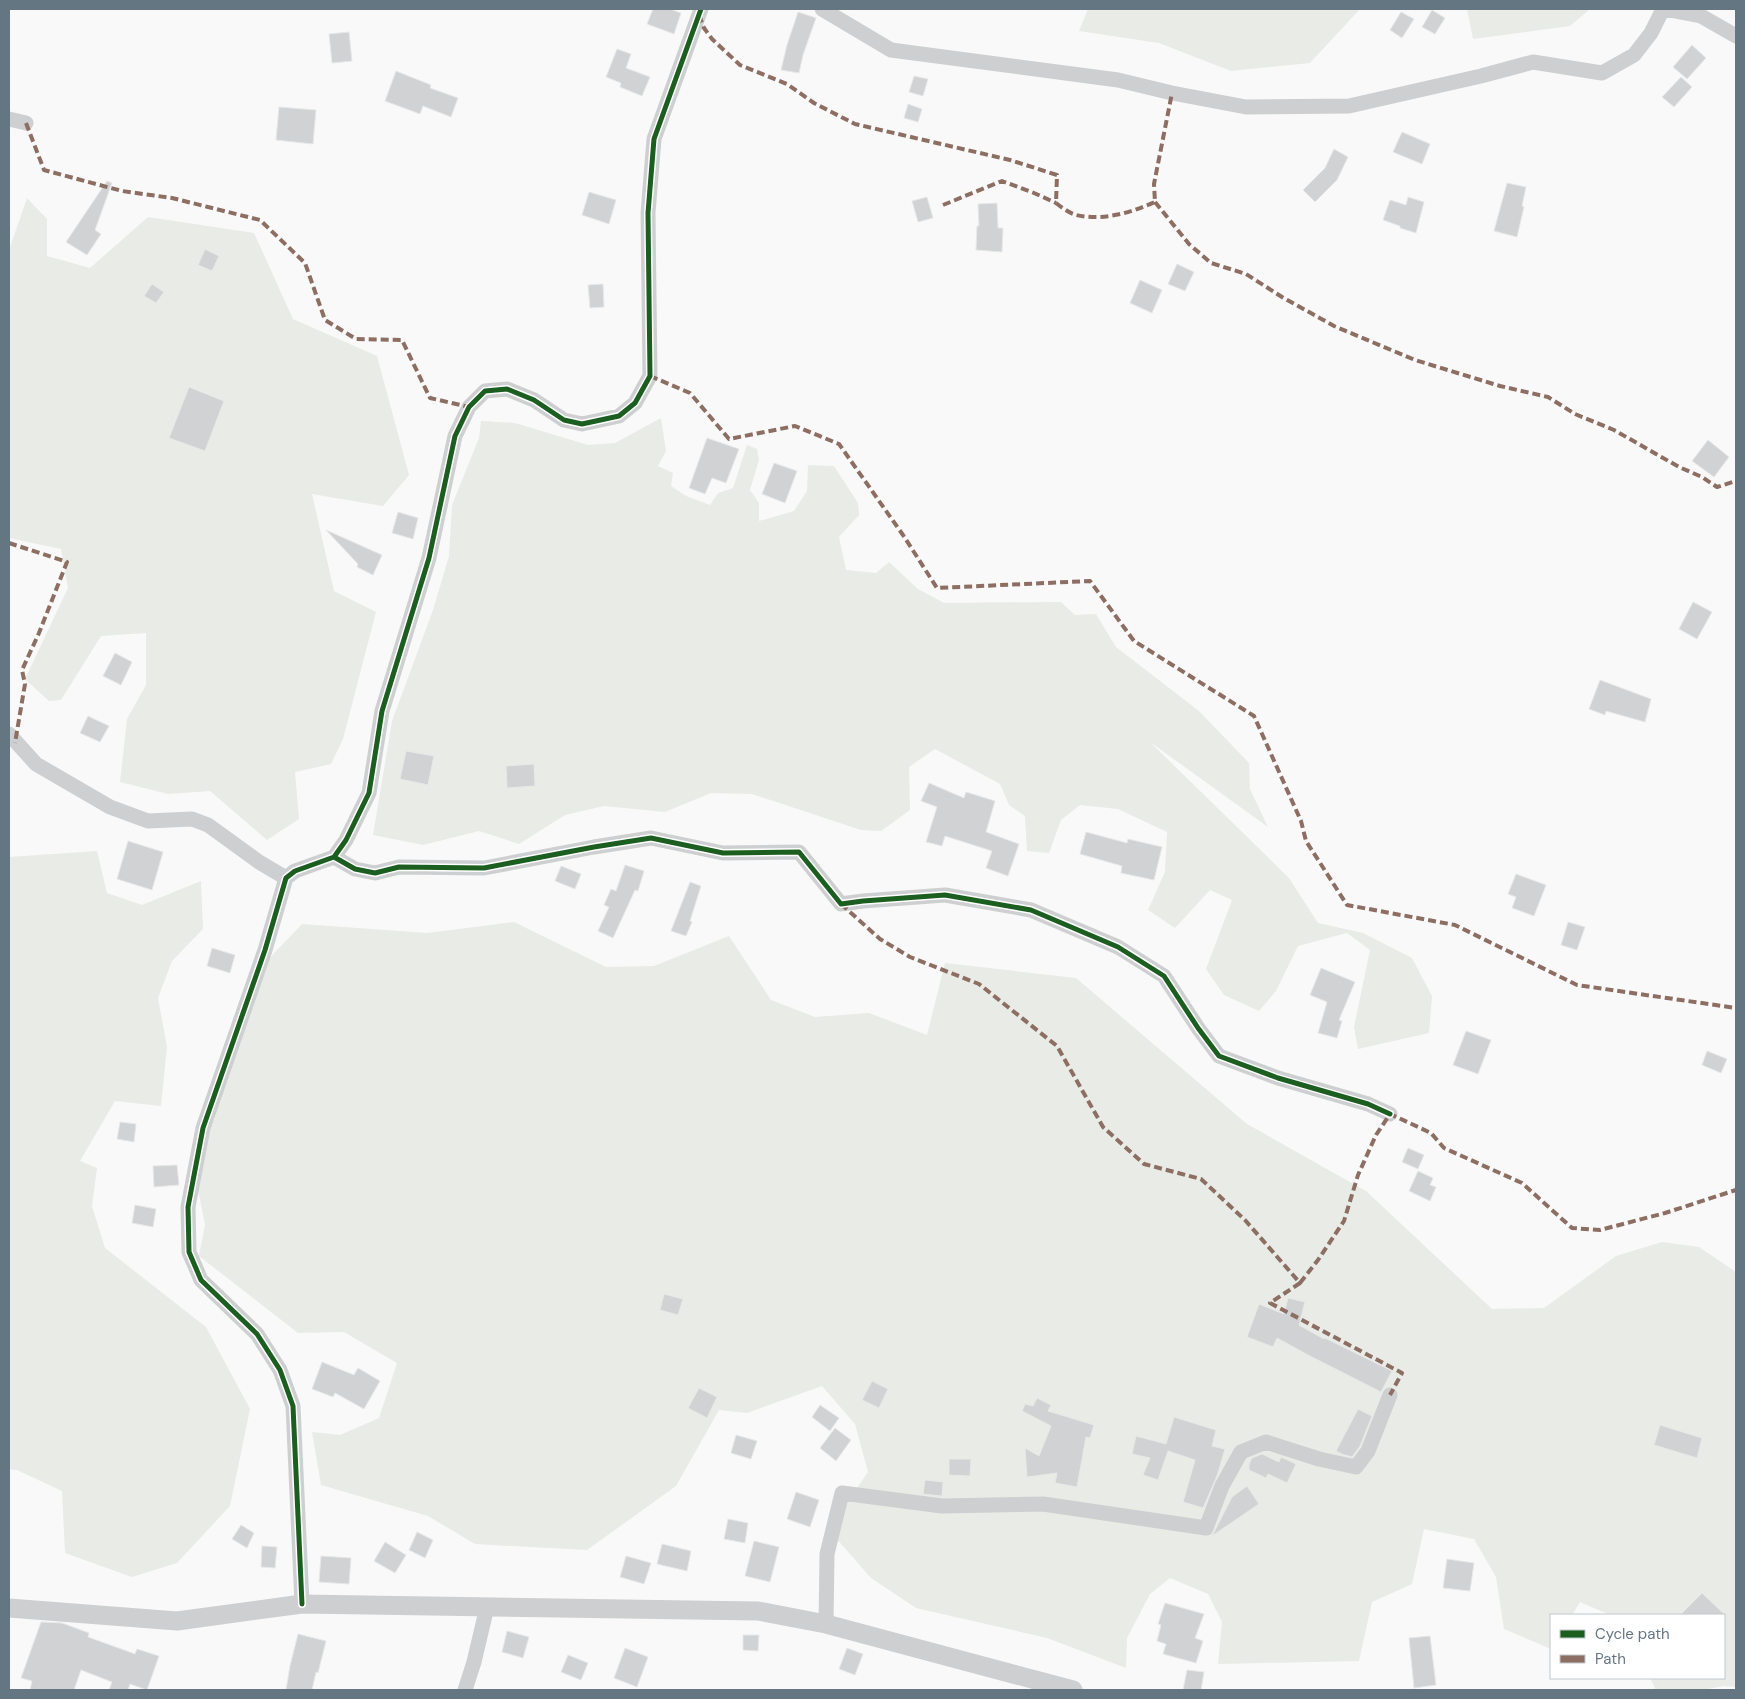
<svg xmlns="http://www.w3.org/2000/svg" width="1745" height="1699" viewBox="0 0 1745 1699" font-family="'DM Sans',sans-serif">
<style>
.green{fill:#e8ebe6}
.building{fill:#d0d2d3;stroke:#e8e8e8}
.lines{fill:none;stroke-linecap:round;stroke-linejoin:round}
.minor{stroke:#cecfd0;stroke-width:15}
.tertiary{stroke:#cecfd0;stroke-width:19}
.quiet{stroke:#8d6e63;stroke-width:4;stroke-dasharray:8 4;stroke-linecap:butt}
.cycleway-casing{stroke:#fff;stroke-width:8}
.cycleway{stroke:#1b5e20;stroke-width:5}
</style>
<rect width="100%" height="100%" fill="#f9f9f9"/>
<path class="green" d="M 1088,9 L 1360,9 L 1310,63 L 1231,71 L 1159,43 L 1079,31 Z
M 1467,9 L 1590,9 L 1570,26 L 1473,39 Z
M 27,198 L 47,219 L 47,256 L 90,268 L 148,217 L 254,233 L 293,319 L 377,356 L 409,475 L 383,506 L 312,494 L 334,591 L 376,612 L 343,739 L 331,764 L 295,772 L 299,819 L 267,840 L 210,791 L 168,794 L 120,782 L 127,719 L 146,685 L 146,633 L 101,636 L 61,700 L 49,701 L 25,679 L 68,588 L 61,549 L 9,538 L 9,250 Z
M 661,418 L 666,451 L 658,466 L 673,473 L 671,486 L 686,496 L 710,505 L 718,493 L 733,488 L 747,445 L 757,449 L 759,460 L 750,490 L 759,503 L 759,521 L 794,511 L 807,491 L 808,465 L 834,466 L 858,503 L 859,515 L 839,537 L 846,570 L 876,573 L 889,562 L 918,589 L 944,603 L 1061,602 L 1075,615 L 1096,614 L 1116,647 L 1199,711 L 1249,763 L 1250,789 L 1268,827 L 1150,742 L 1289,878 L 1318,923 L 1363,933 L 1412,958 L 1432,996 L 1429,1033 L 1358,1049 L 1354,1027 L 1370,950 L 1347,933 L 1298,946 L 1276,991 L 1259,1011 L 1224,995 L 1206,969 L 1232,900 L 1210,890 L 1175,928 L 1148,910 L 1165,872 L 1167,832 L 1118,809 L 1080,805 L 1061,820 L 1049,853 L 1027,851 L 1025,816 L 1009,805 L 1000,784 L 935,749 L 909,767 L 910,810 L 881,831 L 861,830 L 752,794 L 711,793 L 665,812 L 604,806 L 565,815 L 519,844 L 479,831 L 423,845 L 373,835 L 392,721 L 433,610 L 449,556 L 452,505 L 479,438 L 481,421 L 515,423 L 588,445 L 615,443 Z
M 97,851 L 107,893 L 142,905 L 201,881 L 203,929 L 172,961 L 158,998 L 167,1047 L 161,1106 L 115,1101 L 80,1161 L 97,1168 L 92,1206 L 105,1248 L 206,1327 L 250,1409 L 230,1506 L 177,1563 L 132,1577 L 65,1553 L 62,1491 L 17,1470 L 9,1469 L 9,857 Z
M 514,922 L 606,967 L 654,966 L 729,936 L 771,1000 L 815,1017 L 869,1013 L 927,1035 L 945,963 L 1076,978 L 1247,1124 L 1366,1191 L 1492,1309 L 1544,1308 L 1616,1256 L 1662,1242 L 1699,1247 L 1736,1272 L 1736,1687 L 1723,1686 L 1702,1690 L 1656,1690 L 1650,1678 L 1724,1678 L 1724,1615 L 1610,1615 L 1580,1602 L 1572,1615 L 1551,1615 L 1551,1649 L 1504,1629 L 1496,1577 L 1474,1539 L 1424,1529 L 1412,1584 L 1372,1602 L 1359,1661 L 1218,1664 L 1222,1622 L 1208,1594 L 1170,1578 L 1150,1594 L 1127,1638 L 1126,1668 L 1047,1638 L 916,1608 L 871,1578 L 835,1537 L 841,1511 L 868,1472 L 855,1424 L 822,1386 L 747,1413 L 719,1410 L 676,1486 L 587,1550 L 475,1544 L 428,1516 L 321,1485 L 312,1432 L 340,1435 L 379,1418 L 397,1363 L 344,1332 L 298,1333 L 199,1256 L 205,1225 L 195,1174 L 259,969 L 302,924 L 427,933 Z"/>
<path class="building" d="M 653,9 L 670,9 L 681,13 L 674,34 L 647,24 Z
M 1432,10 L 1445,18 L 1435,34 L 1422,27 Z
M 798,12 L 816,18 L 803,55 L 799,73 L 781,70 L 787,45 Z
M 1401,12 L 1414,19 L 1402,38 L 1390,30 Z
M 349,32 L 352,61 L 332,63 L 329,34 Z
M 1692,45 L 1706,58 L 1687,79 L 1673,67 Z
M 617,49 L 631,54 L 626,68 L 650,77 L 642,96 L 620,87 L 621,83 L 606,77 Z
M 396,71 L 431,85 L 430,88 L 458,98 L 451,117 L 423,106 L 420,114 L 385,101 Z
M 914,76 L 928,79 L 923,96 L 909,92 Z
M 1681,77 L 1692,87 L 1674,107 L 1662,97 Z
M 908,104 L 922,109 L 918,122 L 904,118 Z
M 279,107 L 316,110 L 313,144 L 276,140 Z
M 1402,132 L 1430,144 L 1422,164 L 1393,152 Z
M 1334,149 L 1348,157 L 1337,180 L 1315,202 L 1303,190 L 1325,168 Z
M 107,181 L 112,183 L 95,230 L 101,234 L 87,255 L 66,242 Z
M 1507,183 L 1526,187 L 1522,206 L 1524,207 L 1517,237 L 1494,231 Z
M 589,192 L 616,200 L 609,224 L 582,215 Z
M 927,197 L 933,218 L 918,222 L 912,201 Z
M 1408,197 L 1424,202 L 1416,233 L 1400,228 L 1400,226 L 1383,220 L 1390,200 L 1406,205 Z
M 997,203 L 998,228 L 1003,228 L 1002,252 L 976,250 L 977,226 L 979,226 L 978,204 Z
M 205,249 L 219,256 L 212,271 L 198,265 Z
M 1177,264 L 1194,272 L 1185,291 L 1168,284 Z
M 1140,280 L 1162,290 L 1152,313 L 1130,303 Z
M 152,284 L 164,292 L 156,303 L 144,296 Z
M 603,284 L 604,307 L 590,308 L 588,285 Z
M 189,387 L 224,401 L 205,451 L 169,438 Z
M 707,438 L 739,449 L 726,483 L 712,478 L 705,494 L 689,488 Z
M 1708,440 L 1729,457 L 1714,477 L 1692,461 Z
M 774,463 L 797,471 L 785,503 L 762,494 Z
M 398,512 L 418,518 L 413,539 L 392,533 Z
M 326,530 L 382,555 L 373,575 L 357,567 L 358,564 Z
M 1693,602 L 1712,612 L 1697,639 L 1679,629 Z
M 115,653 L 132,662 L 121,685 L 103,676 Z
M 1600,680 L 1651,699 L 1645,722 L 1606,711 L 1605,715 L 1589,709 Z
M 88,716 L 109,726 L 100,742 L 80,733 Z
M 406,751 L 434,756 L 428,785 L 400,779 Z
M 534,764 L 535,786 L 507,788 L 506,766 Z
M 929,783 L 964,798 L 966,792 L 995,801 L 986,832 L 1019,844 L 1008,876 L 986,868 L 992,851 L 945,836 L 942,846 L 926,842 L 937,807 L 921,801 Z
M 1086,832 L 1127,843 L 1128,839 L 1162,847 L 1154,880 L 1121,873 L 1122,866 L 1080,854 Z
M 128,841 L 163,852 L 152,890 L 117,879 Z
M 625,865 L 644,871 L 638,891 L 635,890 L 613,938 L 598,931 L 609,907 L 604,905 L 611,889 L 616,891 Z
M 561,866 L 581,874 L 575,889 L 555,881 Z
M 1516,874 L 1546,885 L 1534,916 L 1512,908 L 1516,897 L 1508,894 Z
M 690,882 L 701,886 L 690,921 L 692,922 L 686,936 L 671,931 Z
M 1568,922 L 1585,927 L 1577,950 L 1561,945 Z
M 212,948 L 235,955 L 230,973 L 207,966 Z
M 1321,968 L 1355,982 L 1339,1020 L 1342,1021 L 1337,1038 L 1318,1033 L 1327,1002 L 1310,995 Z
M 1466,1031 L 1491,1040 L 1478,1074 L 1453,1065 Z
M 1707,1051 L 1727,1059 L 1721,1073 L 1702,1065 Z
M 120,1122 L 136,1124 L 134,1142 L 117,1139 Z
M 1408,1148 L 1424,1155 L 1418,1169 L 1402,1162 Z
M 177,1165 L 179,1185 L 154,1187 L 153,1166 Z
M 1418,1171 L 1433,1178 L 1430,1185 L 1436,1187 L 1430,1201 L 1409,1191 Z
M 135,1205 L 156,1209 L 153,1227 L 132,1223 Z
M 664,1294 L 683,1299 L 678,1315 L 660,1310 Z
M 1288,1298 L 1305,1302 L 1299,1325 L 1324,1339 L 1325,1338 L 1392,1371 L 1381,1392 L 1308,1355 L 1277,1338 L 1273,1347 L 1247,1337 L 1259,1304 L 1284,1314 Z
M 322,1362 L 354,1375 L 358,1368 L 380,1381 L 364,1409 L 335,1393 L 333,1397 L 312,1389 Z
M 872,1381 L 888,1389 L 879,1408 L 862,1400 Z
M 699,1388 L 717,1397 L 707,1418 L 688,1408 Z
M 1037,1398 L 1051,1405 L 1048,1411 L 1094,1425 L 1090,1438 L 1086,1437 L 1077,1487 L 1055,1483 L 1057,1473 L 1027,1477 L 1025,1448 L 1039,1456 L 1051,1426 L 1022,1411 L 1025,1404 L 1033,1406 Z
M 820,1405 L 839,1418 L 830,1431 L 812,1417 Z
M 1358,1409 L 1372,1416 L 1360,1446 L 1352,1457 L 1342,1454 L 1336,1451 Z
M 1174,1417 L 1216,1430 L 1212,1446 L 1225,1449 L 1217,1476 L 1203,1508 L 1183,1502 L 1195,1460 L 1168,1451 L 1158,1480 L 1143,1475 L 1150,1458 L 1132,1454 L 1136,1436 L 1166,1444 Z
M 1660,1425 L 1702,1438 L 1697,1458 L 1654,1445 Z
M 835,1428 L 851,1440 L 836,1461 L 820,1448 Z
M 736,1435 L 757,1441 L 751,1459 L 731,1453 Z
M 1262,1454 L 1279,1462 L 1281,1457 L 1296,1464 L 1287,1483 L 1268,1474 L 1266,1478 L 1249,1470 L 1249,1464 L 1252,1458 Z
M 949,1459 L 971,1459 L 970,1476 L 949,1475 Z
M 925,1480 L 943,1482 L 942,1496 L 923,1494 Z
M 1247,1486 L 1259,1504 L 1212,1536 L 1232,1497 Z
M 796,1492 L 819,1500 L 810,1527 L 787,1519 Z
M 728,1519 L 748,1523 L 745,1543 L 724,1539 Z
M 241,1525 L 254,1533 L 247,1548 L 232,1539 Z
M 417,1532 L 433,1540 L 425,1558 L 409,1550 Z
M 754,1541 L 779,1547 L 770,1582 L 745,1576 Z
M 385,1542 L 406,1555 L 395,1573 L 374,1561 Z
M 662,1544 L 691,1551 L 687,1571 L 657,1564 Z
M 262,1546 L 277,1547 L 275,1568 L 261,1567 Z
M 321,1556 L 351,1558 L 349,1584 L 319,1582 Z
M 626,1556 L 651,1563 L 644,1584 L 620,1577 Z
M 1447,1559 L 1474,1563 L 1470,1591 L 1443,1588 Z
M 1702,1593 L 1725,1615 L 1680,1615 Z
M 1165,1603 L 1204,1614 L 1195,1638 L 1203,1641 L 1196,1663 L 1163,1654 L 1166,1644 L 1157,1641 L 1161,1625 L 1158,1624 Z
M 41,1622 L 62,1623 L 89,1633 L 88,1637 L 135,1654 L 137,1649 L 159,1656 L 147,1690 L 130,1684 L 128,1690 L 109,1690 L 112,1682 L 81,1670 L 74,1690 L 30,1690 L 32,1681 L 21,1678 Z
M 507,1631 L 529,1637 L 523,1658 L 502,1652 Z
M 298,1634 L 326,1641 L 318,1673 L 316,1672 L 312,1690 L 286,1690 L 290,1666 Z
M 743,1635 L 759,1635 L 758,1651 L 743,1650 Z
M 1430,1636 L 1436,1685 L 1414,1688 L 1409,1638 Z
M 625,1648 L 648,1657 L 637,1687 L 614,1678 Z
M 847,1648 L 863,1654 L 855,1675 L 839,1669 Z
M 568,1655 L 588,1663 L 581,1680 L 561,1672 Z
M 1187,1670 L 1204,1672 L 1201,1690 L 1183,1690 Z"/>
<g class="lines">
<path class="minor" d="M 822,9 L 891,50 L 1118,80 L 1172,93 L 1246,107 L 1349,106 L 1481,76 L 1533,62 L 1602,73 L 1634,55 L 1651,33 L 1663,9
M 1664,9 L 1701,16 L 1736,36
M 9,119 L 26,123
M 9,734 L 36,764 L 110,807 L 148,821 L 192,819 L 208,825 L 259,862 L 286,878
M 334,857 L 355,869 L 375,873 L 399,867 L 484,868 L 594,847 L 651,838 L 723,853 L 799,852 L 841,904 L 863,901 L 945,895 L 1031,910 L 1118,947 L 1164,976 L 1198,1028 L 1219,1056 L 1278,1078 L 1368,1104 L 1390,1114
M 302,1604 L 293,1406 L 280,1370 L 257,1334 L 201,1280 L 189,1252 L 188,1207 L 203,1128 L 265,950 L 286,878 L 295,871 L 334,857 L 346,840 L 369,793 L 382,711 L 429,558 L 455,436 L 469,407 L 485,391 L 507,389 L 534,400 L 564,420 L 582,424 L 619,416 L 635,403 L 650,376 L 648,213 L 654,139 L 701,9
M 826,1624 L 827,1554 L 842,1493 L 942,1506 L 1043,1504 L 1206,1528 L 1222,1486 L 1241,1452 L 1266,1442 L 1319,1459 L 1356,1467 L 1368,1451 L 1390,1395
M 465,1690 L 474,1662 L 487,1607"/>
<path class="tertiary" d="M 9,1608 L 177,1621 L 302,1604 L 758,1611 L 826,1624 L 1073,1690"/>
<path class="quiet" d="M 699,15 L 704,28 L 712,39 L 740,65 L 787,84 L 814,103 L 855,124 L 1010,160 L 1057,175 L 1056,203 C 1061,207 1069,213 1076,215 C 1103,221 1130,213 1155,202 L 1154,184 L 1172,93
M 26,123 L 44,170 L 122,191 L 172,198 L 260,220 L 305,263 L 325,320 L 356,339 L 402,340 L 430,398 L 469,407
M 1155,202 L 1189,244 L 1211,263 L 1246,274 L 1282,297 L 1334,326 L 1415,360 L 1500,386 L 1548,397 L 1575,414 L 1614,430 L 1679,467 L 1702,477 L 1717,487 L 1736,481
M 943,205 L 1002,181 L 1034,193 L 1056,203
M 650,376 L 690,393 L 729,439 L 795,426 L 839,444 L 903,535 L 937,588 L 1090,581 L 1134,641 L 1254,716 L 1301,821 L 1306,841 L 1347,905 L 1455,925 L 1577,985 L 1736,1008
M 9,543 L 67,562 L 39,633 L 22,670 L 25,684 L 15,743
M 841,904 L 880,939 L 910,957 L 979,984 L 1057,1046 L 1103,1127 L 1144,1164 L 1201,1179 L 1245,1220 L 1300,1283 L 1270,1303 L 1402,1373 L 1390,1395
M 1300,1283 L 1318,1260 L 1344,1221 L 1358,1175 L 1376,1135 L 1390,1114 L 1431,1133 L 1444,1148 L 1522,1183 L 1572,1228 L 1600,1230 L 1665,1213 L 1736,1190"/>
<g class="cycleway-casing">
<path id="cycleway" d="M 334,857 L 355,869 L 375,873 L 399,867 L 484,868 L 594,847 L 651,838 L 723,853 L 799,852 L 841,904 L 863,901 L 945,895 L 1031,910 L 1118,947 L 1164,976 L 1198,1028 L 1219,1056 L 1278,1078 L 1368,1104 L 1390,1114
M 302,1604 L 293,1406 L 280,1370 L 257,1334 L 201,1280 L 189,1252 L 188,1207 L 203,1128 L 265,950 L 286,878 L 295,871 L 334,857 L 346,840 L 369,793 L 382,711 L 429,558 L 455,436 L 469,407 L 485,391 L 507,389 L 534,400 L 564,420 L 582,424 L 619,416 L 635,403 L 650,376 L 648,213 L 654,139 L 701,9"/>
</g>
<use href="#cycleway" class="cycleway"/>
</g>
<rect width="1745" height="1699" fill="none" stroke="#657683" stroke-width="20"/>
<rect x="1550" y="1614" width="175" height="65" fill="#ffffff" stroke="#c1c8cd"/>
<rect x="1560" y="1630" width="25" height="8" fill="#1b5e20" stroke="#c1c8cd"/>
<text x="1595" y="1639" font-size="15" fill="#657683">Cycle path</text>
<rect x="1560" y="1655" width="25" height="8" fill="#8d6e63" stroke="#c1c8cd"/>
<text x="1595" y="1664" font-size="15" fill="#657683">Path</text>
</svg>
